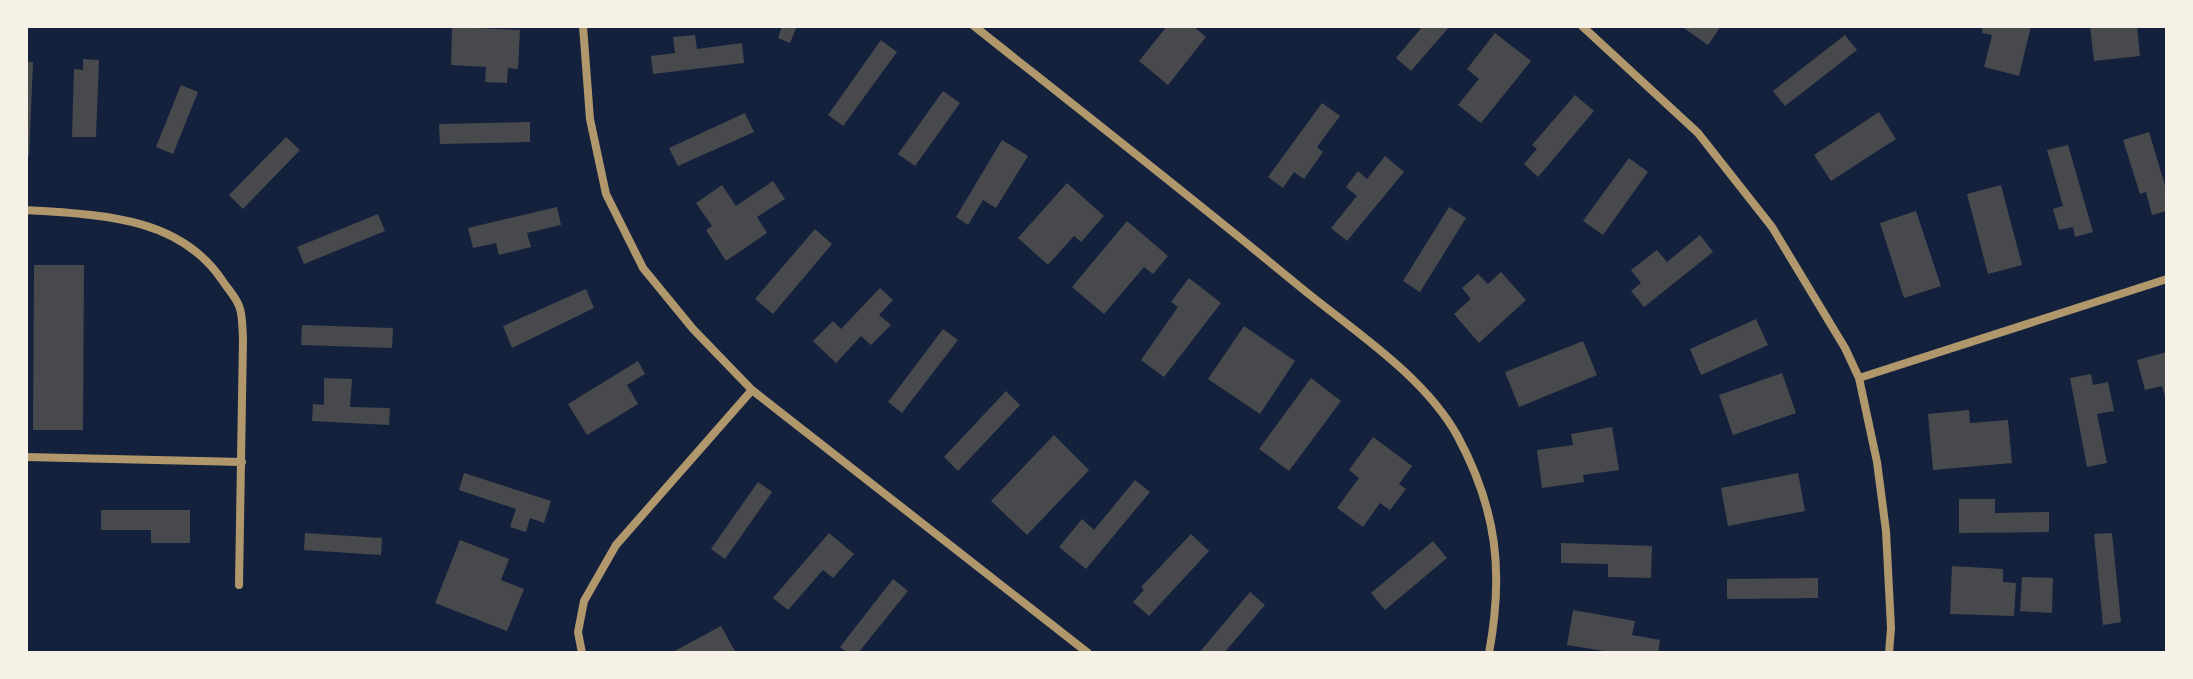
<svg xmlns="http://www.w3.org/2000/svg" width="2193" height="679" viewBox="0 0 2193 679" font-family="Signika,sans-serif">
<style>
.building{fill:#48494c}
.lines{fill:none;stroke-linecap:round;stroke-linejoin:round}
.minor{stroke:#b1986c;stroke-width:8}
</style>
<rect width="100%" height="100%" fill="#14213d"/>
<path class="building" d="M 782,26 L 797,26 L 790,43 L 778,38 Z
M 1167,26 L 1193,26 L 1206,37 L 1168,85 L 1139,61 Z
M 1423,26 L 1450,26 L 1411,71 L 1396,58 Z
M 1681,26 L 1721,26 L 1708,45 Z
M 1983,26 L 2031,26 L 2019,76 L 1984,67 L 1992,35 L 1982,33 Z
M 2090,26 L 2137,26 L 2140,56 L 2094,61 Z
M 452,27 L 520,30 L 518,69 L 508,68 L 507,83 L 485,82 L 486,67 L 451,65 Z
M 1495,33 L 1531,61 L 1481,123 L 1458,105 L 1479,79 L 1467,69 Z
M 695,35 L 697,49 L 742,43 L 744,63 L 653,74 L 651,56 L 675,53 L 673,37 Z
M 1845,35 L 1857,50 L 1785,106 L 1773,91 Z
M 881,40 L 897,52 L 843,126 L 828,115 Z
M 83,59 L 99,60 L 96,137 L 72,137 L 74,69 L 83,70 Z
M 26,62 L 33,62 L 29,157 L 26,157 Z
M 181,85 L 198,92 L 173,154 L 156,147 Z
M 943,91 L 960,103 L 915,166 L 898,154 Z
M 1575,95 L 1594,111 L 1538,177 L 1524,164 L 1537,149 L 1532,145 Z
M 1322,103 L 1340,116 L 1317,147 L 1323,152 L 1304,179 L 1294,172 L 1283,188 L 1268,177 Z
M 1879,112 L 1896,139 L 1831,181 L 1814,155 Z
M 745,113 L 754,132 L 678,166 L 669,148 Z
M 530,122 L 530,142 L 440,144 L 439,124 Z
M 2149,132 L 2167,192 L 2167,211 L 2152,215 L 2146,192 L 2140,194 L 2123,140 Z
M 286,137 L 300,150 L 243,209 L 229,195 Z
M 1002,140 L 1028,156 L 996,208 L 983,200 L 968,225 L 956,217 Z
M 2068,145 L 2093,232 L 2075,237 L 2073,227 L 2059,230 L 2053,209 L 2063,206 L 2047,150 Z
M 1385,156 L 1404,172 L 1347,241 L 1331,228 L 1357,196 L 1346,187 L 1358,171 L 1367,179 Z
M 1629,158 L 1648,172 L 1603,235 L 1583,221 Z
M 773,181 L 785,199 L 757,217 L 767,233 L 726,261 L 706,230 L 712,226 L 696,203 L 722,185 L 736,206 Z
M 1067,183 L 1104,216 L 1081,242 L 1074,236 L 1048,265 L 1018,238 Z
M 2001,185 L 2022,265 L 1988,274 L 1967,194 Z
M 557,207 L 561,225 L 527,233 L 531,247 L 499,255 L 496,243 L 473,248 L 468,228 Z
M 1449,207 L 1466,218 L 1420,292 L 1403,281 Z
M 1916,211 L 1941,286 L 1904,298 L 1880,223 Z
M 378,214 L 385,231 L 304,264 L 297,247 Z
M 1127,221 L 1168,256 L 1153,274 L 1144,267 L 1104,314 L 1072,287 Z
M 815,229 L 832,244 L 773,314 L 755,299 Z
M 1700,235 L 1713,252 L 1644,307 L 1631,291 L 1641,283 L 1631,270 L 1657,250 L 1667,262 Z
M 34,265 L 84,265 L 83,430 L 33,430 Z
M 1501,272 L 1526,300 L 1479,343 L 1454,314 L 1471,299 L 1462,288 L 1478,274 L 1488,284 Z
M 1189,278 L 1221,303 L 1164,377 L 1141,360 L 1178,307 L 1171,302 Z
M 880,288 L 893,300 L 879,315 L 891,325 L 871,345 L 861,336 L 836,363 L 813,341 L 833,321 L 841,329 Z
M 586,289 L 594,308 L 512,348 L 503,326 Z
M 1756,319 L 1768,345 L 1701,375 L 1690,349 Z
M 302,325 L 393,328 L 392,348 L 301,345 Z
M 1244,326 L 1295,361 L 1260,414 L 1208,379 Z
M 943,329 L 958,340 L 902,413 L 888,402 Z
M 1583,341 L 1597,375 L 1519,407 L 1505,372 Z
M 2167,352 L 2167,400 L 2166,400 L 2162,386 L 2145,390 L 2137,360 Z
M 638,361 L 645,374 L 627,385 L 638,404 L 587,435 L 568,404 Z
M 1782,373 L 1796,413 L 1733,435 L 1719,395 Z
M 2091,374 L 2093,385 L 2108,382 L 2114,411 L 2097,414 L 2107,463 L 2087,467 L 2070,378 Z
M 324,378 L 352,379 L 350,407 L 390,408 L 389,425 L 312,421 L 313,404 L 324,405 Z
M 1311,378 L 1341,401 L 1289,471 L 1259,449 Z
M 1006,391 L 1020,405 L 958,471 L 944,457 Z
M 1969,410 L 1970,423 L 2008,420 L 2012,463 L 1933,470 L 1928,414 Z
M 1612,427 L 1619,470 L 1583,475 L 1584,482 L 1542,488 L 1537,450 L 1573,445 L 1571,434 Z
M 1054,435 L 1089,470 L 1027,535 L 991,501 Z
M 1373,437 L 1412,466 L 1399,484 L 1406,489 L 1390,510 L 1380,503 L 1363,527 L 1337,508 L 1359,478 L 1349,470 Z
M 464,473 L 551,501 L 544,523 L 530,518 L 526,532 L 510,527 L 516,509 L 459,490 Z
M 1798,473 L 1805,511 L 1728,526 L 1721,488 Z
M 1135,480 L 1150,492 L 1086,569 L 1059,547 L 1082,519 L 1094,530 Z
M 758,482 L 772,492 L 725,559 L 711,549 Z
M 1959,499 L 1995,499 L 1995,513 L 2049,512 L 2049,532 L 1959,533 Z
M 101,510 L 190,510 L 190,543 L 151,543 L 151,530 L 101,530 Z
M 305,533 L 382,538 L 381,555 L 304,550 Z
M 829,533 L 854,554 L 833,578 L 823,570 L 788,610 L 773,598 Z
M 2112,533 L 2121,622 L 2103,625 L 2094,534 Z
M 1191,534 L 1209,551 L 1149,616 L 1133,602 L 1144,590 L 1141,587 Z
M 460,540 L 509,559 L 501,580 L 524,589 L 507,631 L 435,603 Z
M 1433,541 L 1447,558 L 1385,610 L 1371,593 Z
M 1561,543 L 1652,546 L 1651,578 L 1608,577 L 1608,564 L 1561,563 Z
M 1952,566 L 2003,569 L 2003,582 L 2016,583 L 2014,616 L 1950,614 Z
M 2022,577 L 2053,578 L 2052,613 L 2020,611 Z
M 1818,578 L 1818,598 L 1727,599 L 1727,579 Z
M 893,579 L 908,591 L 858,653 L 848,653 L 840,647 Z
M 1250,592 L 1265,605 L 1224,653 L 1199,653 Z
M 1573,610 L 1635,621 L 1632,635 L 1660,640 L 1658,653 L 1616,653 L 1567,645 Z
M 721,626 L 736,653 L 671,653 Z"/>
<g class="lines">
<path class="minor" d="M 583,26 L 590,119 L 606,194 L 643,268 L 693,329 L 752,390 L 1088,653
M 974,26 C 1085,114 1196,201 1305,291 C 1357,333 1426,378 1458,437 C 1497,510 1504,572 1489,653
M 1582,26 L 1698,133 L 1772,227 L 1845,348 L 1859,378 L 1877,462 L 1886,531 L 1891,628 L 1889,653
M 26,210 C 97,215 178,215 222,280 C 227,288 236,297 239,306 C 243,315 242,328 243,337 L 239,585
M 1859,378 L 2167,279
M 26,457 L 242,462
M 582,653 L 578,632 L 584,601 L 616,545 L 752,390"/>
</g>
<rect width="2193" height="679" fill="none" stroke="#f6f1e7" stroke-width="56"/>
</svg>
